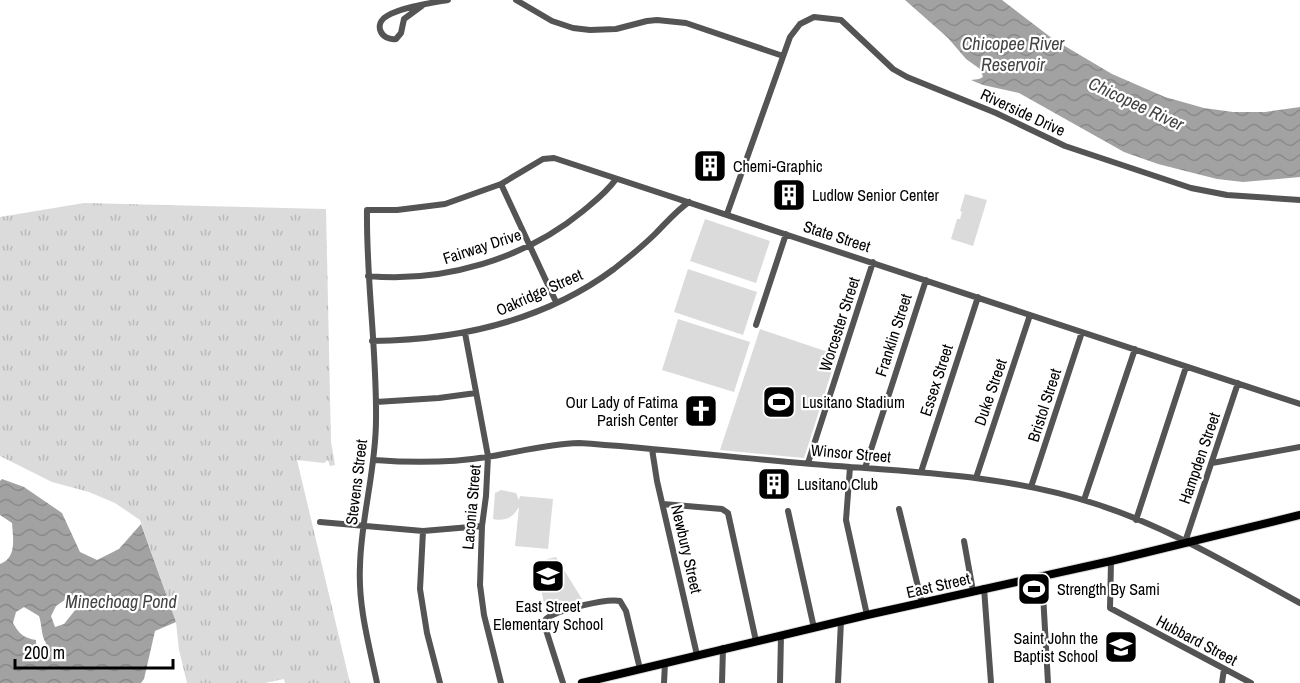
<svg xmlns="http://www.w3.org/2000/svg" width="1300" height="683" viewBox="0 0 1300 683" font-family="'Archivo Narrow',sans-serif">
<style>
.grass{fill:url(#grass-tufts)}
.green{fill:#dbdbdb}
.water{fill:url(#water-waves);fill-rule:evenodd}
.lines{fill:none;stroke-linecap:round;stroke-linejoin:round}
.major-casing{stroke:#dbdbdb;stroke-width:10}
.minor{stroke:#545454;stroke-width:6}
.major{stroke:#000;stroke-width:8}
.labels{text-anchor:middle;stroke-width:4.5;stroke-linejoin:round;paint-order:stroke}
.street-label{font-size:16px;fill:#000;stroke:#fff}
.poi-label{font-size:16px;fill:#000;stroke:#fff;text-anchor:start}
.water-label{font-size:18px;font-style:italic;fill:#434343;stroke:#fff}
</style>
<defs>
<pattern id="grass-tufts" width="24" height="20" patternUnits="userSpaceOnUse" patternTransform="scale(1.5)"><rect width="24" height="20" fill="#dbdbdb"/><path d="M3 7l-1-3M5 7V3M7 7l1-3M15 17l-1-3M17 17v-4M19 17l1-3" fill="none" stroke="#bababa"/></pattern>
<pattern id="water-waves" width="16" height="10" patternUnits="userSpaceOnUse" patternTransform="scale(1.5)"><rect width="16" height="10" fill="#a2a2a2"/><path d="M0 5q4-4 8 0t8 0" fill="none" stroke="#8a8a8a"/></pattern>
</defs>
<rect width="100%" height="100%" fill="#fff"/>
<path class="grass" d="M 84,203 L 326,209 L 331,442 L 335,465 L 330,466 L 328,460 L 324,463 L 297,460 L 350,683 L 285,683 L 284,679 L 265,683 L 187,683 L 179,650 L 176,622 L 140,520 L 115,503 L 89,492 L 52,482 L 0,456 L 0,217 Z"/>
<path class="green" d="M 965,194 L 987,200 L 973,246 L 951,239 L 957,219 L 960,219 L 962,212 L 960,211 Z
M 705,219 L 770,241 L 756,283 L 690,261 Z
M 688,269 L 757,292 L 743,335 L 674,312 Z
M 678,319 L 750,342 L 734,392 L 662,370 Z
M 760,329 L 837,355 L 804,458 L 720,450 Z
M 501,490 L 516,493 L 519,500 L 520,496 L 553,499 L 548,549 L 515,546 L 519,507 C 513,517 506,522 493,519 L 495,493 Z
M 556,557 L 582,599 L 549,607 L 545,607 L 536,567 L 547,565 L 547,559 Z"/>
<path class="water" d="M 905,0 L 1002,0 L 1053,39 L 1112,74 L 1165,97 L 1204,108 L 1233,112 L 1265,112 L 1300,107 L 1300,177 L 1243,182 L 1217,179 L 1158,164 L 1124,152 L 1019,93 L 983,85 L 971,80 L 979,79 L 983,77 L 980,69 L 966,59 L 948,38 Z
M 2,479 L 24,487 L 62,513 L 80,552 L 97,560 L 119,549 L 141,524 L 176,622 L 155,631 L 144,679 L 141,683 L 0,683 L 0,564 C 17,558 13,538 12,523 L 0,515 L 0,481 ZM 69,597 L 76,601 L 76,609 L 64,624 L 55,627 L 51,616 L 56,606 ZM 24,607 L 39,616 C 42,624 41,636 46,643 L 43,653 L 36,646 L 36,640 C 24,638 19,634 13,623 L 16,612 Z"/>
<g class="lines">
<g class="major-casing">
<path id="major" d="M 582,683 L 867,615 L 1111,561 L 1300,515"/>
</g>
<path class="minor" d="M 516,0 L 552,21 L 573,28 L 590,30 L 616,29 L 647,21 L 657,20 L 686,23 L 783,56
M 423,5 L 404,19 L 401,33 L 396,39 C 381,41 373,24 387,16 C 402,7 431,3 448,0
M 501,184 L 556,302
M 727,214 L 790,37 L 800,24 L 814,17 L 841,20 L 893,69 L 907,77 L 996,113 L 1065,146 L 1191,188 L 1227,195 L 1300,200
M 368,276 C 443,283 525,259 583,211 C 595,201 607,192 616,179
M 756,325 L 786,234
M 465,333 L 488,456 L 486,496 L 482,526 L 480,585 L 484,615 L 501,683
M 372,341 C 458,340 544,321 614,269 C 628,258 643,246 656,233 C 667,222 676,211 689,202
M 376,402 L 439,398 L 476,393
M 652,449 L 657,481 L 697,655
M 375,460 C 413,463 449,463 487,457 C 518,452 548,444 579,443 C 670,449 760,461 850,467 C 933,473 1017,478 1096,504 C 1168,527 1234,567 1300,603
M 808,463 L 873,262
M 1212,463 L 1300,447
M 850,467 L 846,520 L 867,615
M 865,468 L 926,280
M 921,472 L 978,297
M 976,478 L 1030,315
M 1031,487 L 1082,332
M 1084,500 L 1135,349
M 663,504 L 722,509 L 728,513 L 756,641
M 899,509 L 922,603
M 788,511 L 814,628
M 1136,520 L 1186,367
M 320,522 L 423,531 L 482,526
M 423,531 L 420,589 L 427,633 L 440,683
M 964,541 L 973,591
M 1185,542 L 1238,383
M 1111,561 L 1110,608 L 1251,683
M 1042,576 L 1048,683
M 984,588 L 991,683
M 377,683 C 369,645 358,606 360,566 C 361,517 376,470 376,420 C 377,350 366,280 367,210 L 397,210 L 445,204 L 501,184 L 543,159 L 554,158 L 1300,404
M 563,683 L 546,630 L 546,619 C 556,610 607,598 620,601 L 626,611 L 640,669
M 664,683 L 665,663
M 722,683 L 723,648
M 780,683 L 781,635
M 838,683 L 841,621
M 1222,683 L 1224,669"/>
<use href="#major" class="major"/>
</g>
<defs>
<g id="building-square" transform="scale(1.725)"><rect x="-9" y="-9" width="18" height="18" rx="4" fill="#000" stroke="#fff"/><path d="M-4-6H4V6H1V3H-1V6H-4ZM-2.5-4.3h1.7v1.8h-1.7ZM.8-4.3h1.7v1.8H.8ZM-2.5-1h1.7V.8h-1.7ZM.8-1h1.7V.8H.8Z" fill="#fff"/></g>
<g id="stadium-square" transform="scale(1.725)"><rect x="-9" y="-9" width="18" height="18" rx="4" fill="#000" stroke="#fff"/><path d="M0-5a6.5 5 0 1 0 0 10a6.5 5 0 1 0 0-10ZM-3.5-1.8h7v3.6h-7Z" fill="#fff"/></g>
<g id="church-square" transform="scale(1.725)"><rect x="-9" y="-9" width="18" height="18" rx="4" fill="#000" stroke="#fff"/><path d="M-1.2-6h2.4v3.5h3.3v2.4h-3.3V6h-2.4V-.1h-3.3v-2.4h3.3Z" fill="#fff"/></g>
<g id="school-square" transform="scale(1.725)"><rect x="-9" y="-9" width="18" height="18" rx="4" fill="#000" stroke="#fff"/><path d="M0-5L7-2L0 1L-7-2ZM-4 1L0 2.5L4 1V4Q0 6-4 4Z" fill="#fff"/></g>
</defs>
<g fill-rule="evenodd">
<use href="#building-square" x="710" y="166"/>
<use href="#building-square" x="789" y="195"/>
<use href="#stadium-square" x="779" y="402"/>
<use href="#church-square" x="701" y="411"/>
<use href="#building-square" x="774" y="484"/>
<use href="#school-square" x="548" y="576"/>
<use href="#stadium-square" x="1034" y="589"/>
<use href="#school-square" x="1121" y="647"/>
</g>
<g class="labels">
<g class="street-label">
<text transform="translate(1023 112) rotate(25)" y="6">Riverside Drive</text>
<text transform="translate(837 236) rotate(18)" y="6">State Street</text>
<text transform="translate(482 246) rotate(-18)" y="6">Fairway Drive</text>
<text transform="translate(539 292) rotate(-24)" y="6">Oakridge Street</text>
<text transform="translate(839 324) rotate(-72)" y="6">Worcester Street</text>
<text transform="translate(893 335) rotate(-72)" y="6">Franklin Street</text>
<text transform="translate(936 380) rotate(-72)" y="6">Essex Street</text>
<text transform="translate(990 392) rotate(-71)" y="6">Duke Street</text>
<text transform="translate(1044 405) rotate(-72)" y="6">Bristol Street</text>
<text transform="translate(851 453) rotate(5)" y="6">Winsor Street</text>
<text transform="translate(1199 458) rotate(-71)" y="6">Hampden Street</text>
<text transform="translate(356 482) rotate(-83)" y="6">Stevens Street</text>
<text transform="translate(471 507) rotate(-85)" y="6">Laconia Street</text>
<text transform="translate(687 549) rotate(77)" y="6">Newbury Street</text>
<text transform="translate(938 585) rotate(-13)" y="6">East Street</text>
<text transform="translate(1197 640) rotate(28)" y="6">Hubbard Street</text>
</g>
<g class="poi-label">
<text x="733" y="172">Chemi-Graphic</text>
<text x="812" y="201">Ludlow Senior Center</text>
<text x="678" y="408" text-anchor="end">Our Lady of Fatima<tspan x="678" dy="18">Parish Center</tspan></text>
<text x="802" y="408">Lusitano Stadium</text>
<text x="797" y="490">Lusitano Club</text>
<text x="1057" y="595">Strength By Sami</text>
<text x="548" y="612" text-anchor="middle">East Street<tspan x="548" dy="18">Elementary School</tspan></text>
<text x="1098" y="644" text-anchor="end">Saint John the<tspan x="1098" dy="18">Baptist School</tspan></text>
</g>
<g class="water-label">
<text x="1013" y="50">Chicopee River<tspan x="1013" dy="21">Reservoir</tspan></text>
<text transform="translate(1136 104) rotate(25)" y="6">Chicopee River</text>
<text x="121" y="608">Minechoag Pond</text>
</g>
</g>
<path d="M15 659v9h158v-9" fill="none" stroke="#000000" stroke-width="3"/>
<text x="24" y="659" font-size="18" fill="#000000" stroke="#ffffff" stroke-width="4.5" paint-order="stroke">200 m</text>
</svg>
